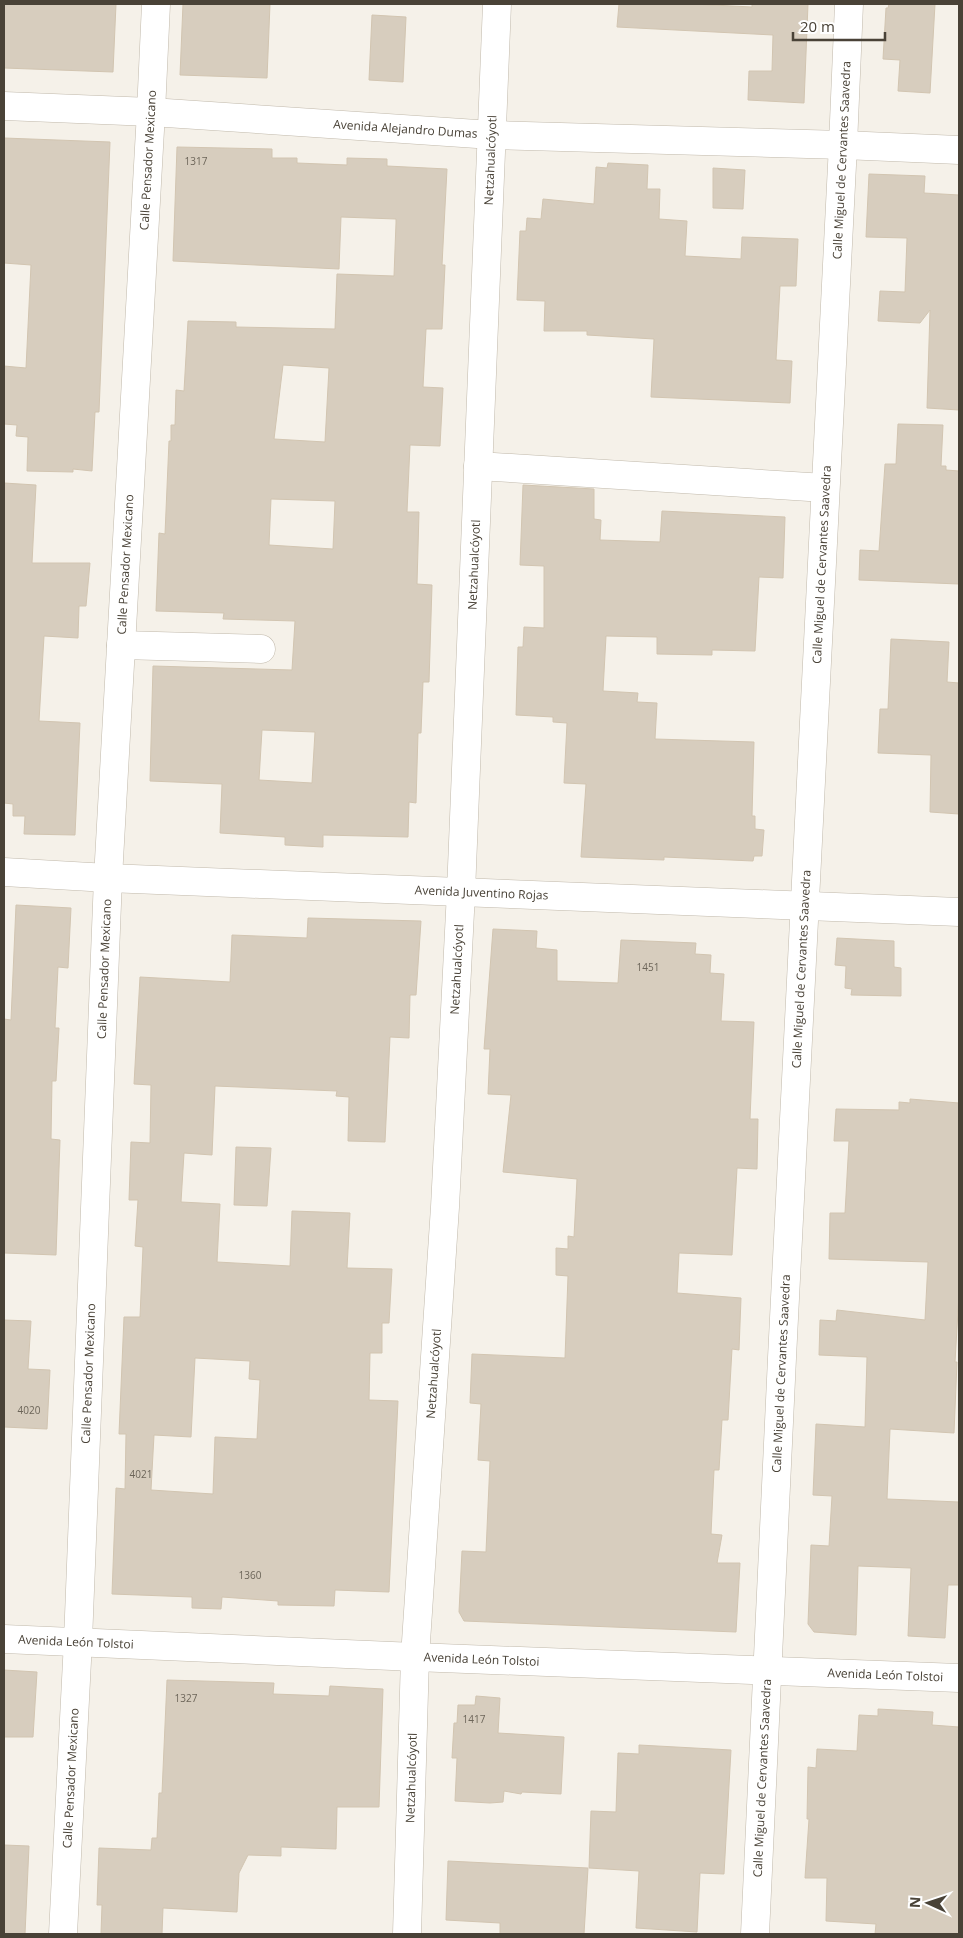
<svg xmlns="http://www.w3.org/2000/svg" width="963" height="1938" viewBox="0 0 963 1938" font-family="'Open Sans',sans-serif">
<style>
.building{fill:#d7cdbe;stroke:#d2c5b1;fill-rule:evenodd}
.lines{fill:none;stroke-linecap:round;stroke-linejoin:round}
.minor-casing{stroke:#c1b9ab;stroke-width:29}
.minor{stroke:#fff;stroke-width:28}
.labels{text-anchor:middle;stroke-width:4;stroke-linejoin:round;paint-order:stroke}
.number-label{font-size:10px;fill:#6c6559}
.street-label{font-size:12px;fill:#494237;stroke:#fff}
</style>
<rect width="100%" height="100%" fill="#f5f1e9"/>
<path class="building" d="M 4,4 L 116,4 L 113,72 L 4,68 Z
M 183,4 L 270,4 L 267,78 L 180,75 Z
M 619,4 L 693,4 L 752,7 L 752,4 L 808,4 L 804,103 L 748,100 L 749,71 L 772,71 L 773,35 L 617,27 Z
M 889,4 L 935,4 L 930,93 L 898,91 L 900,60 L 883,59 L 886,8 L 888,8 Z
M 372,15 L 406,17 L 403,82 L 369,80 Z
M 4,138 L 110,142 L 99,412 L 95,412 L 92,471 L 73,469 L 73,472 L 27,471 L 28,437 L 16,436 L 17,425 L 4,424 L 4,366 L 26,368 L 31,265 L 4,263 Z
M 177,147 L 272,149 L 272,158 L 297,158 L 297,163 L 347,165 L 347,158 L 387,159 L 387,166 L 447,169 L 442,265 L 445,265 L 442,329 L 426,329 L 423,387 L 443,388 L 440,446 L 410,445 L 407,512 L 419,512 L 417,584 L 432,585 L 429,682 L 423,682 L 421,733 L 418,733 L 416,803 L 409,802 L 408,837 L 323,835 L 323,847 L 285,845 L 285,837 L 220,833 L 222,784 L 150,781 L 153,666 L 292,670 L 295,621 L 223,619 L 224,613 L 156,611 L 159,533 L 165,534 L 169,441 L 171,441 L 171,425 L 175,425 L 176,390 L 184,391 L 188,321 L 236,322 L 236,327 L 335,329 L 337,274 L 394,276 L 396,223 L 396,219 L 341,217 L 339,269 L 173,261 ZM 283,365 L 329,368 L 325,442 L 274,439 ZM 271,499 L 335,501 L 333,549 L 269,545 ZM 262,730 L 315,732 L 312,783 L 259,780 Z
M 608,163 L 648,165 L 647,189 L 660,189 L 659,219 L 687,221 L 685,256 L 741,259 L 742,237 L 798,239 L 796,286 L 780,286 L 776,360 L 792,361 L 790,403 L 651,397 L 654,339 L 587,335 L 587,331 L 544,331 L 545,301 L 517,300 L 520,231 L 526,231 L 527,218 L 541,219 L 543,199 L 594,204 L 596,167 L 607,168 Z
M 713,168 L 745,170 L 743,209 L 713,208 Z
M 869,174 L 925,176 L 924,193 L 959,195 L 959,410 L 927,408 L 930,310 L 920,323 L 878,321 L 880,291 L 905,292 L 907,238 L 866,237 Z
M 898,424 L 943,425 L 941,466 L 946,466 L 946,470 L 959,471 L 959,584 L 859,580 L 860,550 L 879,551 L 885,464 L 896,464 Z
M 4,483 L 36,485 L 32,563 L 90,563 L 86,606 L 79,606 L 78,638 L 44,636 L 39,721 L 80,723 L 75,835 L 24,834 L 25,816 L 13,816 L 13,804 L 4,803 Z
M 523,485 L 594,489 L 594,519 L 601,520 L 600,540 L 660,542 L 662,511 L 785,517 L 783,578 L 759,577 L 755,651 L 712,650 L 712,655 L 657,654 L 657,637 L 606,636 L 603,691 L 638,693 L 637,702 L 657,703 L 655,739 L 754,742 L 752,816 L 755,816 L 755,829 L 764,830 L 762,856 L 754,856 L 753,861 L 664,857 L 664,860 L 581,857 L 586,784 L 564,783 L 567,723 L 553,722 L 553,717 L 516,715 L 518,647 L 523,647 L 524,627 L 544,628 L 544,566 L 520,565 Z
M 891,639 L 949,642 L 947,682 L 959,683 L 959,814 L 930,812 L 931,755 L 878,753 L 880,709 L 888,709 Z
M 16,905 L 71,908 L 68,968 L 58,967 L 55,1028 L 59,1028 L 56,1081 L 52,1081 L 51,1139 L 60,1140 L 56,1255 L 4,1253 L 4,1019 L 11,1020 Z
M 308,918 L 421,921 L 416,995 L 410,995 L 409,1038 L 390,1037 L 385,1142 L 348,1141 L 349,1097 L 336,1096 L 337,1091 L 215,1086 L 212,1155 L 184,1153 L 181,1202 L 220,1204 L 217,1262 L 290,1266 L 292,1211 L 350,1213 L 347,1268 L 392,1269 L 389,1323 L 382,1323 L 382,1353 L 370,1353 L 369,1400 L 398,1401 L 389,1592 L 335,1590 L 334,1606 L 278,1605 L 278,1601 L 222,1597 L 221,1609 L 192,1608 L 192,1597 L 112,1594 L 116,1488 L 125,1489 L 126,1434 L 119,1434 L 124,1317 L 140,1317 L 143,1247 L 135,1246 L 138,1200 L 129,1200 L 131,1142 L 150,1143 L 151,1085 L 134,1084 L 140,977 L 230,982 L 232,935 L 307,938 ZM 195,1358 L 250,1361 L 249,1379 L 260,1380 L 257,1439 L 215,1437 L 213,1494 L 151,1490 L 154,1435 L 191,1437 Z
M 493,929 L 537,931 L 536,948 L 557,950 L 557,981 L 618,983 L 621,940 L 696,943 L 695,954 L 711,955 L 710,973 L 724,974 L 721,1021 L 754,1022 L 750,1119 L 758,1119 L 757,1169 L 737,1168 L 732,1255 L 679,1253 L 677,1293 L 741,1298 L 739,1350 L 732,1349 L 728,1420 L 722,1420 L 719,1470 L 714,1470 L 711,1534 L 722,1535 L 717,1563 L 740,1563 L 736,1632 L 464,1621 L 459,1612 L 462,1551 L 486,1552 L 490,1461 L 478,1460 L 481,1404 L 470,1403 L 472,1354 L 565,1358 L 568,1276 L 556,1275 L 556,1248 L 568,1249 L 568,1236 L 574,1237 L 577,1179 L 503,1172 L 511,1095 L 488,1094 L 490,1049 L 484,1049 Z
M 837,938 L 894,941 L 894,967 L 901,968 L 901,996 L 851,995 L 852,989 L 845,988 L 846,966 L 835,965 Z
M 910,1099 L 959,1103 L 959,1294 L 955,1362 L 957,1362 L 954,1433 L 890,1429 L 887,1499 L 959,1502 L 959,1585 L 948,1585 L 945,1638 L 908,1636 L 911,1568 L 858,1566 L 856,1635 L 814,1632 L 808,1624 L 811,1545 L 829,1546 L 832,1496 L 813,1495 L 816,1424 L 865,1427 L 867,1357 L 819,1355 L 820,1320 L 836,1321 L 837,1310 L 925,1320 L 928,1262 L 829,1259 L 830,1213 L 845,1213 L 849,1141 L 834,1141 L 836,1109 L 899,1110 L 899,1102 L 910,1103 Z
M 236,1147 L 271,1148 L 267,1206 L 234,1205 Z
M 4,1320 L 31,1321 L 28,1369 L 50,1370 L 47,1429 L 4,1427 Z
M 4,1670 L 37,1672 L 33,1737 L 4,1737 Z
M 167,1680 L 274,1683 L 273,1694 L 329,1696 L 330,1686 L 383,1689 L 379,1807 L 337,1807 L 336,1849 L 281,1847 L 281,1856 L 248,1855 L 239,1873 L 237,1912 L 163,1908 L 162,1934 L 101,1934 L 102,1905 L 97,1905 L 99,1848 L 151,1850 L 152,1838 L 157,1838 L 159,1793 L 162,1793 Z
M 476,1696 L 500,1698 L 498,1733 L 564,1737 L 561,1794 L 522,1792 L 521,1794 L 504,1791 L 503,1802 L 490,1803 L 455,1801 L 457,1758 L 452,1758 L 454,1723 L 457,1723 L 458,1705 L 475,1705 Z
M 878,1709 L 933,1712 L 932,1725 L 959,1727 L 959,1934 L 875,1934 L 876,1924 L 826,1921 L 827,1878 L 805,1878 L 809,1819 L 807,1819 L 808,1767 L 816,1768 L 817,1749 L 857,1751 L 859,1715 L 878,1716 Z
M 639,1745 L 731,1750 L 724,1874 L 700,1873 L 697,1932 L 636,1928 L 639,1871 L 589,1868 L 591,1811 L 616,1812 L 618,1753 L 639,1754 Z
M 4,1845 L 29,1846 L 25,1934 L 4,1934 Z
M 448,1861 L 588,1868 L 584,1934 L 500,1934 L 500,1923 L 446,1920 Z"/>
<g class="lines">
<g class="minor-casing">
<g id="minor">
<path id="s1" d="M 4,106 L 151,112 L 492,135 L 843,145 L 959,150"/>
<path d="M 478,466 L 825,488"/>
<path d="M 121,645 L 261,649"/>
<path id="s2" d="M 4,872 L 108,878 L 959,912"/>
<path id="s3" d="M 4,1639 L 415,1657 L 959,1678"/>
<path id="s4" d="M 63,1934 L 78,1641 L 108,878 L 151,112 L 156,4"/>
<path id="s5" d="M 407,1934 L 415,1657 L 445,1207 L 461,892 L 497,4"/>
<path id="s6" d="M 755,1934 L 782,1358 L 843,145 L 849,4"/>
</g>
</g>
<use href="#minor" class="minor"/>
</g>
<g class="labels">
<g class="number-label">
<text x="196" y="165">1317</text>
<text x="648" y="971">1451</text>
<text x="29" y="1414">4020</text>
<text x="141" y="1478">4021</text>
<text x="250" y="1579">1360</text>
<text x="186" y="1702">1327</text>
<text x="474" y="1723">1417</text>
</g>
<g class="street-label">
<text dy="4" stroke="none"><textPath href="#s1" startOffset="402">Avenida Alejandro Dumas</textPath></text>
<text dy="4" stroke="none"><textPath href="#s4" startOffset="1776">Calle Pensador Mexicano</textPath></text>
<text dy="4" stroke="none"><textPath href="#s5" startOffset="1776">Netzahualcóyotl</textPath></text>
<text dy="4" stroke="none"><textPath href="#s6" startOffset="1776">Calle Miguel de Cervantes Saavedra</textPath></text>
<text dy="4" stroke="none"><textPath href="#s4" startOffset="1371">Calle Pensador Mexicano</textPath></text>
<text dy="4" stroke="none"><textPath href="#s6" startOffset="1371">Calle Miguel de Cervantes Saavedra</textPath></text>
<text dy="4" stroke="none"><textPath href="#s5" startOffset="1371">Netzahualcóyotl</textPath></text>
<text dy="4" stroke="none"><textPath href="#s2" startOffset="478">Avenida Juventino Rojas</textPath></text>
<text dy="4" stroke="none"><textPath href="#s4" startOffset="966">Calle Pensador Mexicano</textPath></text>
<text dy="4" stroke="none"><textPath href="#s5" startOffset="966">Netzahualcóyotl</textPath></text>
<text dy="4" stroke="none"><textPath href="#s6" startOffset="966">Calle Miguel de Cervantes Saavedra</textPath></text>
<text dy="4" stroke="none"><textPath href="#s4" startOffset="561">Calle Pensador Mexicano</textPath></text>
<text dy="4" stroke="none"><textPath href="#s6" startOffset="561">Calle Miguel de Cervantes Saavedra</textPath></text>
<text dy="4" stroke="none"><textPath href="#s5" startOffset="561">Netzahualcóyotl</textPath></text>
<text dy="4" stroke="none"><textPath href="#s3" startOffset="72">Avenida León Tolstoi</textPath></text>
<text dy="4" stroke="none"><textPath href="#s3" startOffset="478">Avenida León Tolstoi</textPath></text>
<text dy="4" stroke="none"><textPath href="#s3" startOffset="882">Avenida León Tolstoi</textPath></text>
<text dy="4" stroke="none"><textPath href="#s4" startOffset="156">Calle Pensador Mexicano</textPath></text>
<text dy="4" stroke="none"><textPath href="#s5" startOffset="156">Netzahualcóyotl</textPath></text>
<text dy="4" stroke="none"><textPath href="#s6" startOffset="156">Calle Miguel de Cervantes Saavedra</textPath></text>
</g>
</g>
<rect width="963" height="1938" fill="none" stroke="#494237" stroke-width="10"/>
<g transform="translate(928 1903) rotate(273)" stroke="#ffffff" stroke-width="4" paint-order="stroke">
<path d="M0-4L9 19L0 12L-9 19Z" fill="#494237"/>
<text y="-8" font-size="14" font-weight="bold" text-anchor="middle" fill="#494237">N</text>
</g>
<path d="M793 32v8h92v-8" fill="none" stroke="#494237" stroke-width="2.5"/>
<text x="800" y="32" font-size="15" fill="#494237" stroke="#ffffff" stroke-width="4" paint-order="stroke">20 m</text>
</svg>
